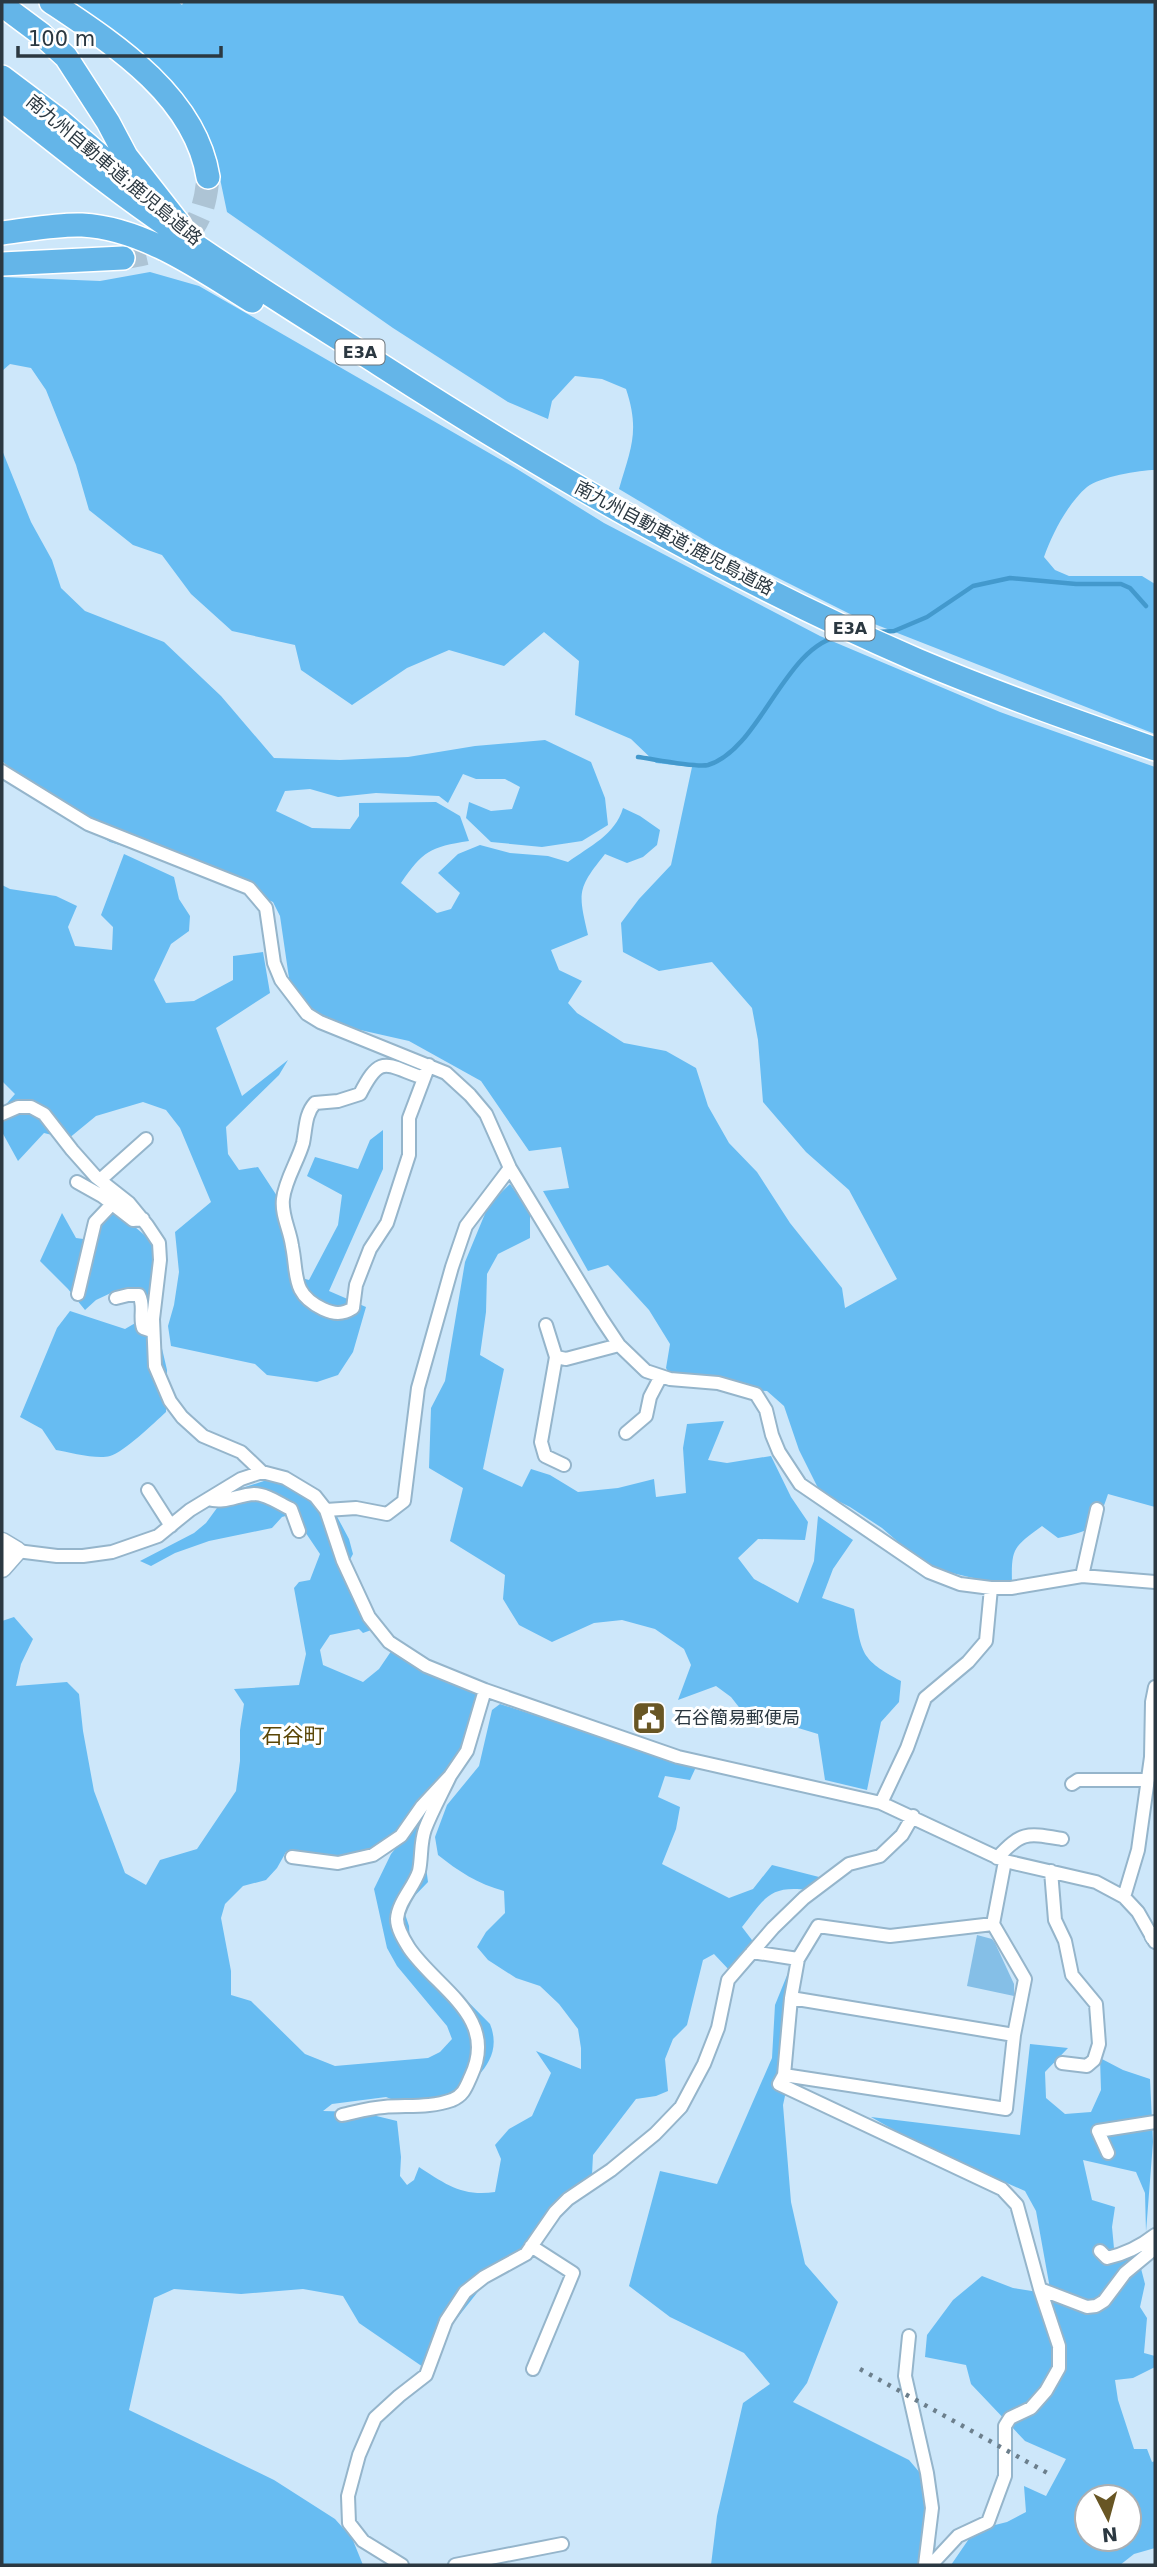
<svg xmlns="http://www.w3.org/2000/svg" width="1157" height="2567" viewBox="0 0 1157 2567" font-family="'DejaVu Sans','Noto Sans JP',sans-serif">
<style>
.green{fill:#85bfe7}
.forest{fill:#67bcf2;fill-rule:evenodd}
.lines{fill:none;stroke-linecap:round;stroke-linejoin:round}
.stream{stroke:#4399cd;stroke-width:4.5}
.highway-tunnel{stroke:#adc4d5;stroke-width:23;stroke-dasharray:23 11;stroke-linecap:butt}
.street-casing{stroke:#95b5cb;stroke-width:16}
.secondary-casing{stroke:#95b5cb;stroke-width:21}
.highway-casing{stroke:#fff;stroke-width:26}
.street{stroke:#fff;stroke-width:12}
.secondary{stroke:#fff;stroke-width:18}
.highway{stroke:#64b5e8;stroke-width:23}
.rail{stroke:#6c7f8c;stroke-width:4.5;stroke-dasharray:3.5 7;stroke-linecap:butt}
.labels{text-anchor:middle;stroke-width:6;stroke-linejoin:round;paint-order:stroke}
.shield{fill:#fff;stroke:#6b747a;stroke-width:2}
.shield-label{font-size:16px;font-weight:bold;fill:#2b3841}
.street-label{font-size:18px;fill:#2b3841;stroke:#fff}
.poi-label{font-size:18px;fill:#2b3841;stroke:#fff;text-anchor:start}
.quarter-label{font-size:21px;fill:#5b4606;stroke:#fff}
</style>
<rect width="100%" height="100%" fill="#cde7fa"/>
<path class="green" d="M 977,1935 L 992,1939 L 995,1943 L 1014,1984 L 1014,1996 L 967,1986 Z"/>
<path class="forest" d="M 70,2 L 178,2 L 182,5 L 184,2 L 1155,2 L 1155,470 C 1140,470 1099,477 1087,487 C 1068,503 1052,534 1044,557 L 1055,570 L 1069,576 L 1142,576 L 1155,584 L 1155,734 L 854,616 L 718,548 L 619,489 C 631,448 640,431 626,389 L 602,379 L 575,376 L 552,401 L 548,419 L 508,402 L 393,328 L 227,212 L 214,150 L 193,109 L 128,41 Z
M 150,272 L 199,286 L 517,469 L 604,523 L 820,636 L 1000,712 L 1155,767 L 1155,1507 L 1108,1494 C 1096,1530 1093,1530 1058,1538 L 1042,1526 C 1014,1547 1011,1547 1012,1583 L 994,1583 L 927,1567 L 882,1528 L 850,1507 L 820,1492 L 799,1450 L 784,1406 L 767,1391 L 714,1389 L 674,1382 L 666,1368 L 670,1344 L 649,1310 L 608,1265 L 588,1271 L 543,1191 L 569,1188 L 561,1147 L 529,1151 L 481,1081 L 409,1041 L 347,1027 L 316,1015 L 290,985 L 280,916 L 273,902 L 194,868 L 110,842 L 62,814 L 2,761 L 2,450 L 31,522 L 52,560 L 61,588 L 85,611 L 164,642 L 221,696 L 274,758 L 340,760 L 408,757 L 475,746 L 545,740 L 591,762 L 605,798 L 608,825 L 582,841 L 542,847 L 491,842 L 466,818 L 469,802 L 491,811 L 512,809 L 520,787 L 505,779 L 476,779 L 463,774 L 448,803 L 439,796 L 376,793 L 338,797 L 310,789 L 285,791 L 276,811 L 312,828 L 350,829 L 359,816 L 359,803 L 436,802 L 460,816 L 469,841 C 430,847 423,851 401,883 L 437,913 L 451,909 L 460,893 L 438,873 L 458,854 L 480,845 L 510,853 L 548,856 L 568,862 C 590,846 615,835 623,808 L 640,816 L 660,830 L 657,845 L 643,857 L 627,863 L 605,854 C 577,889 578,892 588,935 L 551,950 L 559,970 L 582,981 L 568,1003 L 577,1013 L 624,1043 L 666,1051 L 696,1068 L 708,1106 L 729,1143 L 757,1172 L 790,1223 L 842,1288 L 845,1308 L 897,1279 L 849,1190 L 806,1152 L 763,1102 L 758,1040 L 752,1008 L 712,962 L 659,971 L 623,952 L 621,923 L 639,899 L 671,865 L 692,767 L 656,763 L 631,739 L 575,715 L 579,661 L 544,632 L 504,666 L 449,650 L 407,668 L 352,705 L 301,670 L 295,645 L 232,631 L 191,594 L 162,555 L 133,545 L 89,510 L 76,465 L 46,390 L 31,368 L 10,364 L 2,371 L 2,277 L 100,281 Z
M 124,854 L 174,877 L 179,899 L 190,916 L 189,931 L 171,944 L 154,980 L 166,1003 L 194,1001 L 233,980 L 233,956 L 263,952 L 270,993 L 216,1028 L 242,1096 L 288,1060 L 279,1075 L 226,1127 L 228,1154 L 239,1170 L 258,1167 L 294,1222 L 298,1277 L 309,1280 L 338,1225 L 342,1195 L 307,1176 L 315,1157 L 358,1169 L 370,1140 L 383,1130 L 383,1169 L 329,1291 L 366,1307 L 353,1352 L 338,1375 L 317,1382 L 267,1375 L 255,1364 L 171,1346 L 168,1326 L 174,1305 L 179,1272 L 175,1232 L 211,1202 L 180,1128 L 166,1110 L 143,1102 L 96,1116 L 68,1139 L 44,1133 L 18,1161 L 2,1132 L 2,1109 L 15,1094 L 2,1081 L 2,885 L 10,889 L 56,896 L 77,906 L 68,927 L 75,946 L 112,950 L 113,927 L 101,915 Z
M 510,1184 L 530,1212 L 530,1238 L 498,1254 L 487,1274 L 486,1312 L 480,1355 L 504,1369 L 483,1469 L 522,1487 L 531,1469 L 550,1475 L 578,1492 L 618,1488 L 654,1479 L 656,1497 L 686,1493 L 683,1448 L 687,1424 L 724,1421 L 708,1460 L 727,1463 L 771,1456 L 791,1497 L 808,1522 L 805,1540 L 758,1539 L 738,1558 L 754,1579 L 798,1603 L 814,1561 L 818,1516 L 853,1540 L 833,1569 L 822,1598 L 854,1609 C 862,1654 860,1659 901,1681 L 899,1702 L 881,1722 L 867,1790 L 825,1780 L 818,1734 L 742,1711 L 731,1697 L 716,1686 L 678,1700 L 691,1665 L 684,1649 L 655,1629 L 622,1620 L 594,1623 L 552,1642 L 519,1625 L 503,1599 L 505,1575 L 450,1541 L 463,1488 L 429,1468 L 431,1408 L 445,1381 L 465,1262 L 489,1204 Z
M 105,1203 L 120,1203 L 135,1227 L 155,1244 L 165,1259 L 165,1281 L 157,1327 L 167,1370 L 166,1412 C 154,1423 124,1452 110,1456 C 97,1460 69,1452 56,1450 L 42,1429 L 20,1417 L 57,1328 L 70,1311 L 125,1329 L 137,1322 L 138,1304 L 113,1292 L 96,1300 L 85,1310 L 68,1289 L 40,1261 L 62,1213 L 76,1238 L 91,1240 Z
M 270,1479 L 294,1481 L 333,1509 L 349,1539 L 353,1554 L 346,1567 L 374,1629 L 363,1633 L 359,1629 L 330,1635 L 320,1650 L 323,1665 L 363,1682 L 379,1669 L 394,1647 L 480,1695 L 460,1751 L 397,1835 L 378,1849 L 336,1859 L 286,1852 L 277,1868 L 266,1880 L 243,1886 L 225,1904 L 221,1918 L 231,1971 L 231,1995 L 251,2001 L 305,2054 L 335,2066 L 428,2058 L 440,2052 L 452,2039 L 447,2026 L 397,1966 L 387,1948 L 374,1889 L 391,1854 L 438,1797 L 424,1852 L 428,1882 L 403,1908 L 409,1926 L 410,1943 L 490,2024 C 505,2061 471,2083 446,2104 L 406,2105 L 386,2097 L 332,2104 L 323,2111 L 360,2112 L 397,2121 L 401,2157 L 400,2176 L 407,2185 L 414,2180 L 419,2167 C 445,2184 463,2197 495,2192 L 501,2159 L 495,2145 L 509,2129 L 532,2116 L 551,2073 L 536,2051 L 581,2069 L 581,2048 L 578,2029 L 559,2004 L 540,1986 L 516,1978 L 488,1960 L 477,1947 L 486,1932 L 505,1913 L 504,1891 C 478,1884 458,1871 438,1855 L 435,1837 L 447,1805 L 479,1766 L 492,1710 L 500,1704 L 696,1767 L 690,1780 L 665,1776 L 658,1797 L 680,1807 L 676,1829 L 662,1864 L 729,1898 L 753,1889 L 772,1865 L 823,1878 L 808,1890 C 768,1885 765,1899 742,1927 L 755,1944 L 731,1972 L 714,1954 L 703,1960 L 687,2025 L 673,2039 L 665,2059 L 668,2091 L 656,2096 L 636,2099 L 593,2155 L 592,2175 L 574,2186 L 507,2269 L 480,2289 L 436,2345 L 423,2367 L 359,2323 L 343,2296 L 303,2289 L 241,2294 L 174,2289 L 154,2298 L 129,2410 L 274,2480 L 335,2519 L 352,2538 L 363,2565 L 2,2565 L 2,1621 L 14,1617 L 33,1639 L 21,1664 L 16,1686 L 67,1682 L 79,1694 L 83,1731 L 94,1791 L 125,1873 L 146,1885 L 160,1860 L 197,1849 L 236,1791 L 240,1761 L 240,1730 L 244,1704 L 234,1689 L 299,1685 L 306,1654 L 294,1588 L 299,1582 L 310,1580 L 320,1554 L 293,1514 L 282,1517 L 272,1528 L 209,1541 L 175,1553 L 151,1566 L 140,1561 L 194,1533 L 206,1523 L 225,1497 L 242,1488 Z
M 792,1963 L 801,1972 L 792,2064 L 783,2105 L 791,2202 L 805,2264 L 838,2302 L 807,2383 L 793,2402 L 909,2460 L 938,2494 L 935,2552 L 931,2565 L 711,2565 L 717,2516 L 743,2403 L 770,2384 L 744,2353 L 670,2317 L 629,2286 L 660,2171 L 717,2184 L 772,2058 L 775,2005 Z
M 1030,2044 L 1068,2048 L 1045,2072 L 1046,2098 L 1065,2114 L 1091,2112 L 1101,2090 L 1100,2058 L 1123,2070 L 1150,2079 L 1153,2142 L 1146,2232 L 1145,2193 L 1136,2172 L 1083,2160 L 1092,2200 L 1115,2207 L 1112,2227 L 1115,2259 L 1137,2253 L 1145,2284 L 1140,2307 L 1147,2318 L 1144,2353 L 1155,2356 L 1155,2367 L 1133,2378 L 1115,2380 L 1118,2400 L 1134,2449 L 1147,2449 L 1152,2462 L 1155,2461 L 1155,2548 L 1134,2554 L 1120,2565 L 951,2565 L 975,2530 L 1007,2522 L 1026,2512 L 1024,2486 L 1046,2496 L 1066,2459 L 1025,2441 L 971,2384 L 966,2365 L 925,2357 L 927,2335 L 953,2300 L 982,2276 L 1013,2288 L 1051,2294 L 1036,2211 L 1025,2191 L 919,2144 L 871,2117 L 1020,2135 ZM 1087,2497 L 1129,2497 L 1129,2539 L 1087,2539 Z"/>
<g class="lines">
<path class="stream" d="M 878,632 L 894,631 L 927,617 L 973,586 L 1010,578 L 1076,584 L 1121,584 L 1130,588 L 1146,606
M 638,757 C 653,759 696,768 708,765 C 760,750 785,644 841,636"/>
<path class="highway-tunnel" d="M 123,258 C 179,249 203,237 208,177"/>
<g class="street-casing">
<path id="street" d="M 2,771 L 88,824 L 249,888 L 266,908 L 274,963 L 281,980 L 307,1014 L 320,1022 L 446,1073 L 470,1095 L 486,1114 L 510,1168 L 601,1318 L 619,1345 L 646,1371 L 670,1379 L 718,1383 L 756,1394 L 766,1410 L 772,1435 L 779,1452 L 800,1484 L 929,1572 L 960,1584 L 991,1588 L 1011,1588 L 1082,1576 L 1155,1582
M 424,1078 C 385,1065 381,1053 360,1094 L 338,1101 L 315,1103 C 305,1114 306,1128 303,1143 C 298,1161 285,1180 283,1199 C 281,1215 290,1230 292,1246 C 298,1275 291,1294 323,1309 C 334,1314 342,1315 353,1308 L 356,1285 L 370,1249 L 387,1223 L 409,1155 L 409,1118 L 429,1065
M 2,1114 L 18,1107 L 31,1107 L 44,1114 L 72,1150 L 96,1177 L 129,1203 L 147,1225 L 159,1243 L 160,1260 L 153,1319 L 155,1366 L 170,1401 L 182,1417 L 203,1436 L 241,1452 L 262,1472
M 100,1180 L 146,1139
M 77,1182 L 102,1196 L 133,1220 L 143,1219
M 78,1294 L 95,1222 L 112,1204
M 116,1298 L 128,1295 L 139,1295 C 145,1306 139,1317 143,1328 L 152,1331
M 546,1325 L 556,1357 L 566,1359 L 619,1345
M 556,1357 L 541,1442 L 545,1456 L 564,1465
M 626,1433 L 646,1416 L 650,1397 L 661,1376
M 148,1490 L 171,1526
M 208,1499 C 225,1504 237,1495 254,1494 C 267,1494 280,1504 291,1509 L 299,1531
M 326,1510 L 356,1508 L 387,1514 L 404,1501 L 418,1388 L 452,1267 L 466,1226 L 510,1168
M 17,1551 L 57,1556 L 83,1556 L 112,1552 L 158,1536 L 190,1510 L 241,1479 L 262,1472 L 285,1478 L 315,1496 L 326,1510 L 343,1561 L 369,1617 L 389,1642 L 426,1666 L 485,1690 L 678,1757 L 881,1803 L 1005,1861 L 1096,1882 L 1124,1897 L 1138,1912 L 1155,1942
M 1082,1576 L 1097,1509
M 1072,1784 L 1078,1780 L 1148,1780
M 881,1803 L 907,1748 L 925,1698 L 968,1662 L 986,1641 L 991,1588
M 292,1857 L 338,1863 L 373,1855 L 401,1836 L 422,1806 L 450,1776 L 467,1751 L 485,1690
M 997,1858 C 1022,1831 1027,1833 1062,1839
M 1051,1871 L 1055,1920 L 1065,1941 L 1072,1975 L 1096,2004 L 1099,2044 L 1094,2060 L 1087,2066 L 1062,2063
M 1124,1897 L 1138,1850 L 1151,1757 L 1152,1702 L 1155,1687
M 993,1924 L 890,1936 L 818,1926 L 798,1959 L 791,1998 L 784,2075 L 1006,2109 L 1014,2035 L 1025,1979 L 993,1924 L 1005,1861
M 752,1952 L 798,1959
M 791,1998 L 1014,2035
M 784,2075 L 779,2084 L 1002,2189 L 1017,2205 L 1040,2289 L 1059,2346 L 1059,2368 L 1046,2391 L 1031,2408 L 1010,2418 L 1005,2426 L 1005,2476 L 988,2522 L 958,2536 L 931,2565
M 342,2115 C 356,2112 370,2108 384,2107 C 407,2105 430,2108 452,2100 C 464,2095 466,2087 471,2076 C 499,2017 437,1989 409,1948 C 404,1940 397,1929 397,1919 C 398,1902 414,1887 419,1871 C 422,1857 420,1843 425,1829 C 432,1811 442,1793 450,1776
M 1108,2153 L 1098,2131 L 1155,2122
M 531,2246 L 573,2273 L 533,2369
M 1100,2251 L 1107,2258 C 1125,2254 1141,2246 1155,2235
M 1040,2289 L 1087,2307 L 1096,2306 L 1104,2301 L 1125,2273 L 1155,2248
M 909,2336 L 905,2376 L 927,2473 L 932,2508 L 925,2565
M 402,2565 L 363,2541 L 349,2523 L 348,2496 L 359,2455 L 375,2418 L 399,2396 L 426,2375 L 446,2321 L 465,2292 L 484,2277 L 526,2254 L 555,2212 L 568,2199 L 611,2170 L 655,2134 L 681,2107 L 704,2064 L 718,2028 L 728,1980 L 773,1928 L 804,1898 L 849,1864 L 880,1856 L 902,1835 L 913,1816
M 455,2565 L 562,2544"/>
</g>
<g class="secondary-casing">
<path id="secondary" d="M 2,1542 L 17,1551 L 2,1568
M 1154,1936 L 1155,1936"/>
</g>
<g class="highway-casing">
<path id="highway" d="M 51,2 C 114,44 195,96 208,177
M 2,5 L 41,34 L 66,57 L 108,122 L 126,156 L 180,225
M 2,77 L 59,120 L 135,186
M 2,100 C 58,144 113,189 172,229 C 239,277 310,320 379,364 C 551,475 729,579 917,660 C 995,693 1075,721 1155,749
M 2,233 C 29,230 55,224 82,225 C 143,228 202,270 252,301
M 2,264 L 123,258"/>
</g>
<use href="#street" class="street"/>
<use href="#secondary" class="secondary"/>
<use href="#highway" class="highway"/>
<path class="rail" d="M 860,2369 L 1051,2475"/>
</g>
<defs>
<g id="civic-square" transform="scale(1.75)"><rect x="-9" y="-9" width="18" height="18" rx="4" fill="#685624" stroke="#fff"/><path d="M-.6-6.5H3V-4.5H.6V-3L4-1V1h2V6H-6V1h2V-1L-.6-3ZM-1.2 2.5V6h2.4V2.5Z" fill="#fff"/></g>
</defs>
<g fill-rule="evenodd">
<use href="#civic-square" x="649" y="1718"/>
</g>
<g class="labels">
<g class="shield">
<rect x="335.5" y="339.5" width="49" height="25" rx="5"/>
<rect x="825.5" y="615.5" width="49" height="25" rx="5"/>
</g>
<g class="shield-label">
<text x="360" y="358">E3A</text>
<text x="850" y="634">E3A</text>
</g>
<g class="street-label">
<text transform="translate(114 170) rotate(40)" y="6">南九州自動車道;鹿児島道路</text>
<text transform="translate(674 538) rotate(28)" y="6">南九州自動車道;鹿児島道路</text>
</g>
<g class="poi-label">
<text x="674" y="1724">石谷簡易郵便局</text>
</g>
<g class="quarter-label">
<text x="293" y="1743">石谷町</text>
</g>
</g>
<rect width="1157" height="2567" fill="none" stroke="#2b3841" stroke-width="7"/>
<g transform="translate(1108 2518) rotate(174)"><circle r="33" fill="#ffffff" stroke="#aaafb3" stroke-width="2"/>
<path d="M0-5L12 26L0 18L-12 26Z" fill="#685624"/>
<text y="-10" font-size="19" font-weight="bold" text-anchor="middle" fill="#2b3841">N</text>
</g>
<path d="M18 46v10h203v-10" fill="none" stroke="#2b3841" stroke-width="3.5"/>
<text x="28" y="46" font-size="21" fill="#2b3841" stroke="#ffffff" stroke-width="5" paint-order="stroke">100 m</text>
</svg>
